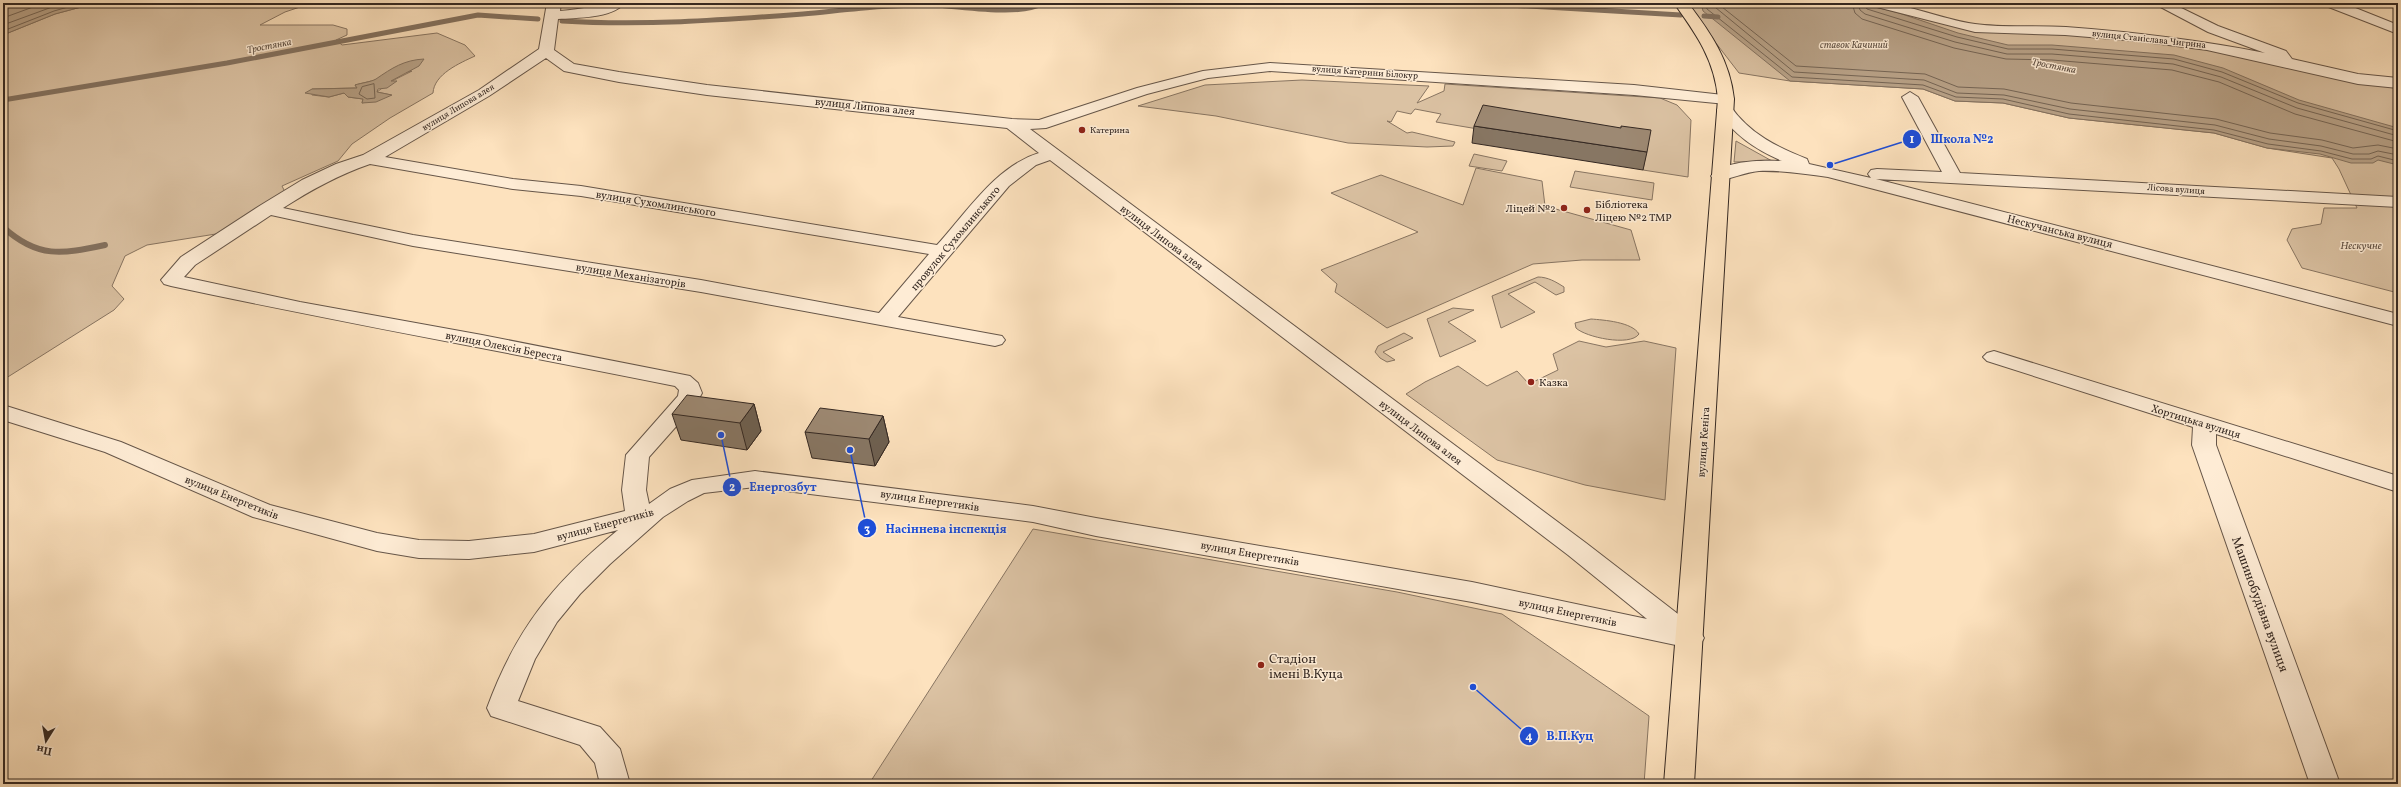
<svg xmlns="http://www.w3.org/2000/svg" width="2401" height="787" viewBox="0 0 2401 787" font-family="Vollkorn,serif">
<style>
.green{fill:#dbc2a3;stroke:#887562;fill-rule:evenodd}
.water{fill:#b9a389;stroke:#847260}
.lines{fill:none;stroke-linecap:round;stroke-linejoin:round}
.shore{stroke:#766656;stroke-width:1}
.stream-far1{stroke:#847260;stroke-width:5}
.stream{stroke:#847260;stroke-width:6}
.minor-casing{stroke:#665649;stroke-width:2}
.major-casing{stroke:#342822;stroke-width:2}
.minor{fill:#feecd5;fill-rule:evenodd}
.major{fill:#fde2be;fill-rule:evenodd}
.wall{fill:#877663;stroke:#342822}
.shaded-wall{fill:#6e6050;stroke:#342822}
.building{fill:#9d8973;stroke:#342822}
.poi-dot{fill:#8f2418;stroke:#feecd5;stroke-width:1.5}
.labels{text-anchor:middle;stroke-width:3;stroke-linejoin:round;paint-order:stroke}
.far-street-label{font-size:9px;fill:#342822;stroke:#feecd5}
.far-poi-label{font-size:9px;fill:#342822;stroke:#feecd5;text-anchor:start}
.far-water-label{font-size:10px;font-style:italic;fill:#5c4d41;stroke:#feecd5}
.street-label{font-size:11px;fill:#342822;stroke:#feecd5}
.poi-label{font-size:11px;fill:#342822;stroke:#feecd5;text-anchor:start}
.park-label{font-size:11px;font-style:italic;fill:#5e4e42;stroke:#feecd5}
.near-street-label{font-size:13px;fill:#342822;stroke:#feecd5}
.near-poi-label{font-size:13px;fill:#342822;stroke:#feecd5;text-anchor:start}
.leader{fill:none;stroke:#1d4ed8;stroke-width:1.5}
.callout-dot{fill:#1d4ed8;stroke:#feecd5;stroke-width:1.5}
.mark-label{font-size:12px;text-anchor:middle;font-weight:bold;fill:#fff}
.callout-label{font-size:12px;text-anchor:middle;font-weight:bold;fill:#1d4ed8;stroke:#feecd5;stroke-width:3;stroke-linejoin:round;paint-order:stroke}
</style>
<rect width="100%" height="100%" fill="#fde2be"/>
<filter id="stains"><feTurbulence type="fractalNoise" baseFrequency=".005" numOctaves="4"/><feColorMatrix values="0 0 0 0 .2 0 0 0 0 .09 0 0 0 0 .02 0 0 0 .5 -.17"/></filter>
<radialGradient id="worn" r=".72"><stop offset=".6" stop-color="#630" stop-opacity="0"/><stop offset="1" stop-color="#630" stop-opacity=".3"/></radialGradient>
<path class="green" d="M 96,3 L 312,3 L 285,12 L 260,25 L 333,25 L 347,29 L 347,35 L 336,40 L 342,45 L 437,33 L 465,45 L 475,56 C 460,63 434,74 433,93 L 390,118 L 352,144 L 338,161 L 282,186 L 285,192 L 222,233 L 147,245 L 125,256 L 112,286 L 124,299 L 114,310 L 3,380 L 3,35 L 55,14 ZM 412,71 L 390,82 L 377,92 L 391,95 L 362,103 L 363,99 L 348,97 L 344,93 L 329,97 L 312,95 L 312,89 L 357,88 L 355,85 Z
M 1685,3 L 1868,3 L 1916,17 L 1977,32 L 2113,35 L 2211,49 L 2398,85 L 2398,293 L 2302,268 L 2287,240 L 2292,229 L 2321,224 L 2324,208 L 2357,208 L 2339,169 L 2332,158 L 2267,148 L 2214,133 L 2069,118 L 2003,103 L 1955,101 L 1923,89 L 1790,81 L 1739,73 Z
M 1302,80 L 1429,86 L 1417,103 L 1444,91 L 1445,84 L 1660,98 L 1677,105 L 1691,120 L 1688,177 L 1643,170 L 1647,148 L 1478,129 L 1436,122 L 1441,114 L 1415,109 L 1411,114 L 1397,111 L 1391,122 L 1387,121 L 1407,133 L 1412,132 L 1455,142 L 1453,146 L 1427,147 L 1348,143 L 1216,116 L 1138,106 L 1205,85 Z
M 1736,141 L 1772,161 L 1734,162 Z
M 1474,154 L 1507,161 L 1502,171 L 1469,166 Z
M 1476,168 L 1542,181 L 1545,206 L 1631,230 L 1640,260 L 1582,260 L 1533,264 L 1387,328 L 1335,292 L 1337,284 L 1321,270 L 1418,232 L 1331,193 L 1381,175 L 1463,205 Z
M 1575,171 L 1654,183 L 1652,200 L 1570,187 Z
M 1538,277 C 1548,277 1556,282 1564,287 L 1564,292 L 1556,295 L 1535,282 L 1508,294 L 1535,312 L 1501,328 L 1492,296 Z
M 1453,308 L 1474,310 L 1448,322 L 1476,341 L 1440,357 L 1427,319 Z
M 1591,319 C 1604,320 1632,322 1639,334 C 1630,347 1585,337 1576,328 L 1575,323 Z
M 1404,333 L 1413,338 L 1383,352 L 1395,360 L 1387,362 L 1380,358 L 1375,352 L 1378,346 Z
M 1579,341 L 1606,347 L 1644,341 L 1676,348 L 1665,500 L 1585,485 L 1497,460 L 1406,394 L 1425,382 L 1458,366 L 1487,386 L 1517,371 L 1529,384 L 1558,370 L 1553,354 Z
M 1033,529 L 1397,592 L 1502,614 L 1649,716 L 1644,784 L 869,784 Z"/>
<path class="water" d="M 3,3 L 96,3 L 55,14 L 3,35 Z
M 1701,3 L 1860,3 L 1899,13 L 1958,33 L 2008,45 L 2052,45 L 2174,55 L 2223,68 L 2299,100 L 2398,128 L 2398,165 L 2378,160 L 2373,163 L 2351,163 L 2320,154 L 2267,148 L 2214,133 L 2069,118 L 2003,103 L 1955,101 L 1923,89 L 1790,81 L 1703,11 Z
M 424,59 L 419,66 L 391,81 L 397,81 L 387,88 L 378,89 L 377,92 L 392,95 L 376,102 L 362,103 L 363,99 L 348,97 L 344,93 L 329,97 L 305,93 L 312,89 L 357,88 L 355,85 C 361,83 371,82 376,79 C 392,68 404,60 424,59 Z"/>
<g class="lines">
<path class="shore" d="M 1705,3 L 1707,9 L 1792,77 L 1923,85 L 1956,97 L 2003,99 L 2069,114 L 2214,130 L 2268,144 L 2321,151 L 2352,159 L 2371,159 L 2378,156 L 2398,161
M 1710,3 L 1794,72 L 1924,80 L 1957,93 L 2004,95 L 2070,109 L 2215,125 L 2269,139 L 2321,146 L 2353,154 L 2369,154 L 2378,151 L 2398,155
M 1717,3 L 1796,66 L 1925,74 L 1958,87 L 2004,89 L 2071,103 L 2216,119 L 2270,133 L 2322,140 L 2353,148 L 2378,145 L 2398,149
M 1852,3 L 1855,13 L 1862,19 L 1954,48 L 2006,59 L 2052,60 L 2172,70 L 2219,82 L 2295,114 L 2398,142
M 1858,3 L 1860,10 L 1865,14 L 1955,42 L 2007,54 L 2052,54 L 2173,64 L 2221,77 L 2297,108 L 2398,136
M 1863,3 L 1867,9 L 1957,37 L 2008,49 L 2052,49 L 2174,59 L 2222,72 L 2298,103 L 2398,131
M 3,18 L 44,3
M 3,25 L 63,3
M 3,31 L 54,11 L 82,3
M 374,84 L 375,98 L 367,99 L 359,94 L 362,87 Z"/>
<path class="stream-far1" d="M 1475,3 L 1681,15
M 1704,16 L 1718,17
M 562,21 C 643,26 722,20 803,14 C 846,10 890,4 933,5 C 960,6 1021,17 1043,3
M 3,100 L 227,63 L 478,15 L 538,19"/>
<path class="stream" d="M 3,227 C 38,259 62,254 105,245"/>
<g class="minor-casing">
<path id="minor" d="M 547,3 L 561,3 L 560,11 C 582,10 602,3 624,3 C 614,18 575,18 558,19 L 554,50 L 574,64 L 619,72 L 707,85 L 1012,119 L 1039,120 L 1137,88 L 1203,71 L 1270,63 L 1634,85 L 1732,96 L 1734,99 L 1732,102 L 1726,104 L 1634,95 L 1270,71 L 1208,78 L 1147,94 L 1046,128 L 1030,129 L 1586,543 L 1700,631 L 1704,638 L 1700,645 L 1690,648 L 1472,602 L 1096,536 L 1033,522 L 755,487 L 704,493 L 688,501 L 663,517 L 610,564 L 580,594 L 557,622 L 535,659 L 518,701 L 600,727 L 620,749 L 630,784 L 600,784 L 595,763 L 580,745 L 491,716 L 487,708 C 516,629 553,583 618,530 L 534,552 L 469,559 L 419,558 L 377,551 L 253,517 L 105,452 L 3,420 L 3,405 L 121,442 L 270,505 L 377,533 L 419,540 L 469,541 L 534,534 L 625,511 L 622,490 L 626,455 L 678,396 L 679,390 L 675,386 C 507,352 338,322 171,286 L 164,284 L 161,280 L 181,257 L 261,205 L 302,180 L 336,164 L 363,155 L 479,90 L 539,49 ZM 546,58 L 564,71 L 619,82 L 707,95 L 1007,128 L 1039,153 C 996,166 967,212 937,245 L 581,186 L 513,179 L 385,157 L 489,96 ZM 1050,160 L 1568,555 L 1647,619 L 1472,582 L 1096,518 L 1033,506 L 755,471 L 692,480 L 670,489 L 649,504 L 646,490 L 649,457 L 696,404 L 702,393 L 698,383 L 690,376 L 482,335 L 300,302 L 184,277 L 195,265 L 271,215 L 413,246 L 701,292 L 995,346 L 1002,344 L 1005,340 L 1002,336 L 898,317 L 1009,186 L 1036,165 ZM 370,164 L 513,189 L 581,196 L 929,254 L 879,313 L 701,280 L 413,235 L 283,208 C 311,190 338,175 370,164 Z
M 1871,3 C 1910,3 1939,19 1975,24 C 2005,28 2036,25 2066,27 C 2134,32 2199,40 2265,53 L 2208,32 L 2153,3 L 2171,3 L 2218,26 L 2286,51 L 2292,59 L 2358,74 L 2398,78 L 2398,88 L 2358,84 L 2207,50 L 2138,41 L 2065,35 L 1975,32 L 1873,6 Z
M 2324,3 L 2343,3 L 2398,25 L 2398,34 L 2326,6 Z
M 1910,92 L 1918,97 L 1960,173 L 2398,197 L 2398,207 L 1876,179 L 2398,314 L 2398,326 L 1828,177 C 1806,174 1782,170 1759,171 C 1744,172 1725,182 1714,180 L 1711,176 C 1723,160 1764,160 1782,161 C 1755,149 1734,135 1717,110 L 1719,107 L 1731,107 C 1750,134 1777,147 1807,159 L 1809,164 L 1871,178 L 1868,174 L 1871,170 L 1877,169 L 1942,172 L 1902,97 Z
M 1994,351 L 2398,476 L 2398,492 L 2216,434 L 2216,445 L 2340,784 L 2310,784 L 2192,445 L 2193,427 L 1987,361 L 1983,357 L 1987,353 Z"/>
</g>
<g class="major-casing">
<path id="major" d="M 1674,3 L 1688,3 C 1711,33 1730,61 1734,99 L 1694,784 L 1664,784 L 1718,99 C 1715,60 1696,34 1674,3 Z"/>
</g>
<use href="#minor" class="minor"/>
<use href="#major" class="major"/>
</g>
<path class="wall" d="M 1474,126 L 1647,152 L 1643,170 L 1472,143 Z
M 754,404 L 761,431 L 747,450 L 681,440 L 672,414 Z
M 883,416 L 889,442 L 875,466 L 812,458 L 805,432 Z"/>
<path class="shaded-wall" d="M 754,404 L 761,431 L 747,450 L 740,423 Z
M 883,416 L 889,442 L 875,466 L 869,439 Z"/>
<path class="building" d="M 1483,105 L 1621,128 L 1621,126 L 1651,130 L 1647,152 L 1474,126 Z
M 687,395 L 754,404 L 740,423 L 672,414 Z
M 820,408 L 883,416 L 869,439 L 805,432 Z"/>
<g class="poi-dot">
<circle cx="1082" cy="130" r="4"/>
<circle cx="1564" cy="208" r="4"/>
<circle cx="1587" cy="210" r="4"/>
<circle cx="1531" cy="382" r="4"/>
<circle cx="1261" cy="665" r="4"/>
</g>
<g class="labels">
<g class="far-street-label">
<text transform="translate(2149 39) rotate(6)" y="3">вулиця Станіслава Чигрина</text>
<text transform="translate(1365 72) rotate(4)" y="3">вулиця Катерини Білокур</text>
<text transform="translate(458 107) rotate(-31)" y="3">вулиця Липова алея</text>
<text transform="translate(2176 189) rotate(4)" y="3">Лісова вулиця</text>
</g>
<g class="far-poi-label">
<text x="1090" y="133">Катерина</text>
</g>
<g class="far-water-label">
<text x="1854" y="48">ставок Качиний</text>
<text transform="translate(269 45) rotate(-11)" y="4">Тростянка</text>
<text transform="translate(2054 65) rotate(11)" y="4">Тростянка</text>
</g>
<g class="street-label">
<text transform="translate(865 106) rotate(6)" y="4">вулиця Липова алея</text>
<text transform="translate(656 203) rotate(9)" y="4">вулиця Сухомлинського</text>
<text transform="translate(2060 231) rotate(14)" y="4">Нескучанська вулиця</text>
<text transform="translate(1162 237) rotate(37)" y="4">вулиця Липова алея</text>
<text transform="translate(955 238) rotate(-50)" y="4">провулок Сухомлинського</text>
<text transform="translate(631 275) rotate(9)" y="4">вулиця Механізаторів</text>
<text transform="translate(504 346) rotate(11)" y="4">вулиця Олексія Береста</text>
<text transform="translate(2196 421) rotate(17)" y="4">Хортицька вулиця</text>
<text transform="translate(1421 432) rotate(37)" y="4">вулиця Липова алея</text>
<text transform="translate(1703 442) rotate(-86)" y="4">вулиця Кеніга</text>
<text transform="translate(232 497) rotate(22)" y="4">вулиця Енергетиків</text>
<text transform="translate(930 500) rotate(8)" y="4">вулиця Енергетиків</text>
<text transform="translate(605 524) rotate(-15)" y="4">вулиця Енергетиків</text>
<text transform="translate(1250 553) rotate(10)" y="4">вулиця Енергетиків</text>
<text transform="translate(1568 612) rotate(12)" y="4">вулиця Енергетиків</text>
</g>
<g class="poi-label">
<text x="1595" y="208">Бібліотека<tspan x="1595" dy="13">Ліцею №2 ТМР</tspan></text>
<text x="1556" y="212" text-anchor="end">Ліцей №2</text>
<text x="1539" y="386">Казка</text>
</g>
<g class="park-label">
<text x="2361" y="249">Нескучне</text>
</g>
<g class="near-street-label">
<text transform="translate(2261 604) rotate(70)" y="5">Машинобудівна вулиця</text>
</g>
<g class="near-poi-label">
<text x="1269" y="663">Стадіон<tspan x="1269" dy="15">імені В.Куца</tspan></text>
</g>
</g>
<path class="leader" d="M1830 165L1912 139M721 435L732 487M850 450L867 528M1473 687L1529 736"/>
<g class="callout-dot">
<circle cx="1830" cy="165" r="4"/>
<circle cx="721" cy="435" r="4"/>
<circle cx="850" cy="450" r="4"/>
<circle cx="1473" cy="687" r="4"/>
<circle cx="1912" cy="139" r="10"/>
<circle cx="732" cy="487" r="10"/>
<circle cx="867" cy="528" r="10"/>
<circle cx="1529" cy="736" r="10"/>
</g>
<g class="mark-label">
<text x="1912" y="143">1</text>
<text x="732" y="491">2</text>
<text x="867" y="533">3</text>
<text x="1529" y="740">4</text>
</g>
<g class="callout-label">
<text x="1962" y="143">Школа №2</text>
<text x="783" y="491">Енергозбут</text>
<text x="946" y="533">Насіннева інспекція</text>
<text x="1570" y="740">В.П.Куц</text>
</g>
<rect width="2401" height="787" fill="none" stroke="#fde2be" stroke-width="16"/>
<rect x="4" y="4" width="2393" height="779" fill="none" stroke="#342822" stroke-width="2"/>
<rect x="8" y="8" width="2385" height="771" fill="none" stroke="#342822"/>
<g transform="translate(46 741) rotate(191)" stroke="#feecd5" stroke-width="3" paint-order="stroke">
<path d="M0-3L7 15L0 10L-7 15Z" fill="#342822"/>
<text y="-6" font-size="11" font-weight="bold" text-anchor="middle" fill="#342822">Пн</text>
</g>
<rect width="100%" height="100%" filter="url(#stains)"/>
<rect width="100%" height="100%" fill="url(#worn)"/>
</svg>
